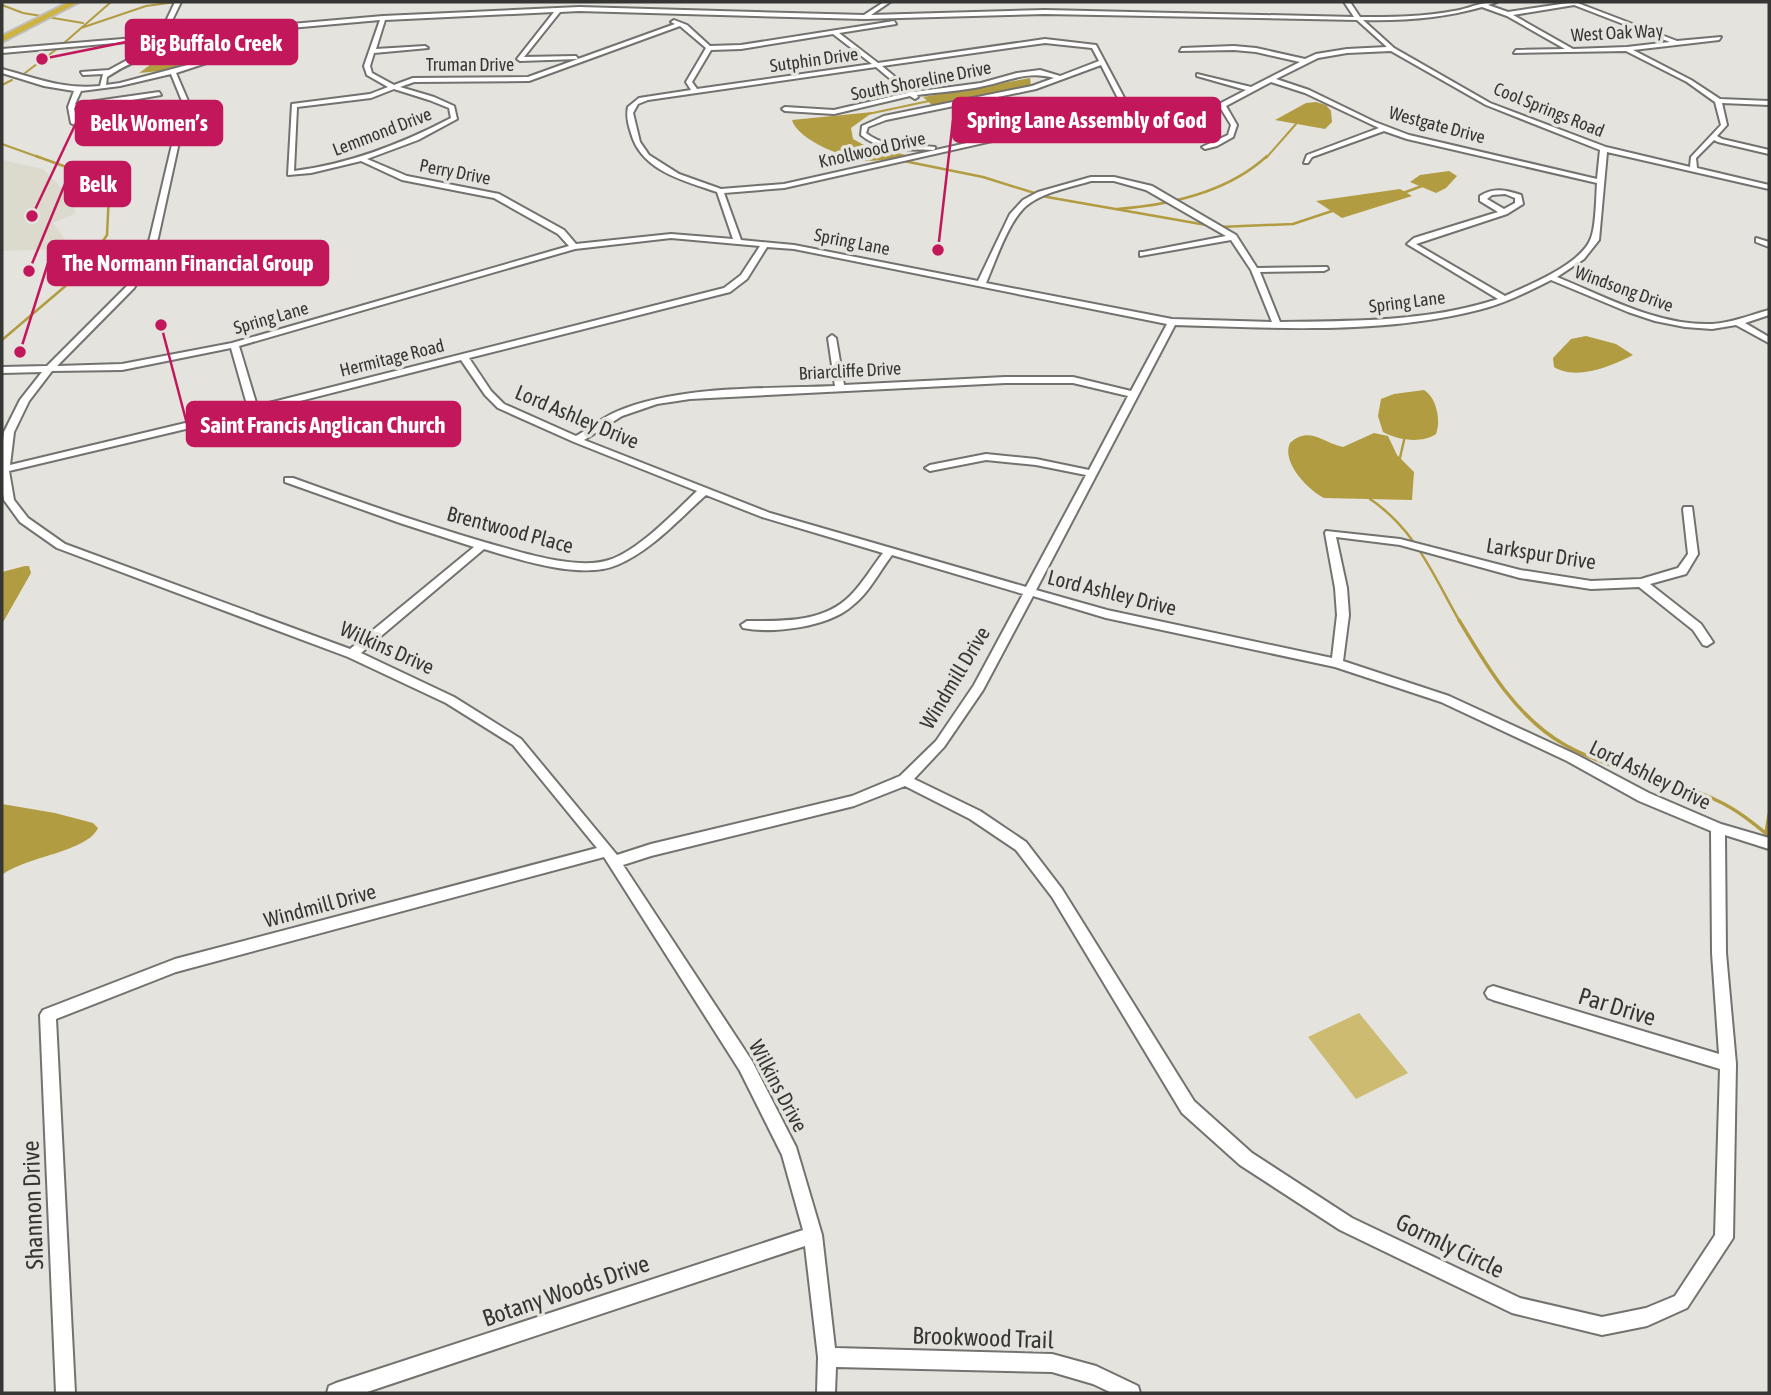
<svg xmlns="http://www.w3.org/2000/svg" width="1771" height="1395" viewBox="0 0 1771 1395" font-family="'Asap Condensed',sans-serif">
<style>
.built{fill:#dcd9cd}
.green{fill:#cdbb72}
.water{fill:#b29c41}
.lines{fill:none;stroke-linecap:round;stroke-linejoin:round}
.stream-far2{stroke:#b29c41;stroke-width:2}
.stream-far1{stroke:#b29c41;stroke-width:2.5}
.stream{stroke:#b29c41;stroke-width:3.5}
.minor-casing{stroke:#73726e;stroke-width:4}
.highway-casing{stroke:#bfbfbe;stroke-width:4}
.minor{fill:#fff;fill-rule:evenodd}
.highway{fill:#ceb340;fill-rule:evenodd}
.labels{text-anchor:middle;stroke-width:7;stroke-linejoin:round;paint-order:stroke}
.far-street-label{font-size:18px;fill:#363634;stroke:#e4e3de}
.street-label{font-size:21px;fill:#363634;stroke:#e4e3de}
.near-street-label{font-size:24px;fill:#363634;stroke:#e4e3de}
.leader{fill:none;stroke:#c2185b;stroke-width:2.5}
.callout-dot{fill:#c2185b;stroke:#e4e3de;stroke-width:2.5}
.callout{fill:#c2185b;stroke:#c2185b;stroke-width:2.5}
.callout-label{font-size:23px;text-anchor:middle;font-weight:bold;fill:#fff}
</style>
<rect width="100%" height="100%" fill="#e4e3de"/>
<path class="built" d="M 2,160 L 43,169 L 69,196 L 76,213 L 53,223 L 65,239 L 55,249 L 2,251 Z"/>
<path class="green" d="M 1359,1013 L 1408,1073 L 1356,1099 L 1308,1037 Z"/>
<path class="water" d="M 178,56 L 193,57 L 171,70 L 139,73 L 158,59 Z
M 1030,78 L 1031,86 L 932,105 L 923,97 Z
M 1316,102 L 1326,105 L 1331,111 L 1332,122 L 1325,129 L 1275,120 L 1306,103 Z
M 873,112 L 851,128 L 853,139 L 864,145 L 906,155 C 895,158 880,161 868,161 C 848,160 797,140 792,120 Z
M 1449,171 L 1457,176 L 1446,188 L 1436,193 L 1410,182 L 1420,175 Z
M 1400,189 L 1412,196 L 1342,218 L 1316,201 Z
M 1586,336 L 1616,344 L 1633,355 C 1612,366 1576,381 1554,367 L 1553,358 L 1571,339 Z
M 1424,390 C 1437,398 1441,421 1436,434 C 1421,444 1398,440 1383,432 L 1378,416 L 1381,399 L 1394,394 Z
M 1374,433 L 1388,436 L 1397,455 L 1414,472 L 1412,500 L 1324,498 C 1308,490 1281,462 1290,443 C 1309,426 1321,442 1343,447 Z
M 25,566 L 29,566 L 31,573 L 2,624 L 2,572 Z
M 2,804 L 55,813 L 93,823 L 98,828 C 87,852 27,856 2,875 Z"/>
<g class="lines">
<path class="stream-far2" d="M 2,5 L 23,13 L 83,23
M 81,28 L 146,6 L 176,2
M 64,43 L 111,2
M 25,73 L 58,48
M 2,85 L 12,80
M 868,114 L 929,101
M 2,144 L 41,158
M 884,157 L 888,158
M 1266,158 L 1296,124"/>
<path class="stream-far1" d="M 884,157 L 983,177 L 1047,197 L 1212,226
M 1403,193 L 1422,186
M 1117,209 C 1170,205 1227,193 1267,156
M 1219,227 L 1293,224 L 1335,210
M 2,340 L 69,283 L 88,263 L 107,235 L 109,193 L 105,187 L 91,176 L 36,156
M 1399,462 L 1405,436
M 1370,499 C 1416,530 1433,575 1460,622"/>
<path class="stream" d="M 1459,620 C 1487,667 1517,718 1565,745 C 1613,772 1668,777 1716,800 C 1736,809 1752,822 1769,836
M 1766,833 L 1769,815"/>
<g class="minor-casing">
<path id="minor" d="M 175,2 L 181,2 L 165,35 L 383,16 L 579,7 L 864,15 L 884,2 L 890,2 L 871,15 L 1045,10 L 1354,17 L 1344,2 L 1350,2 L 1360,17 C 1391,17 1423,17 1454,11 C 1468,9 1482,1 1497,2 L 1488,5 L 1508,12 L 1575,2 L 1677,41 L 1721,37 L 1719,40 L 1633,50 L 1691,80 L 1720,99 L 1769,101 L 1769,105 L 1722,103 L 1727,125 L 1717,136 L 1722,139 L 1769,150 L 1769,154 L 1718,142 L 1714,140 L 1696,158 L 1697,168 L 1769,185 L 1769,189 L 1607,152 L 1599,240 L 1584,259 L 1557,277 C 1606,297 1658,326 1712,324 C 1732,323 1750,315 1769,310 L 1769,315 L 1745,323 L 1769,337 L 1769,343 L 1736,325 L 1712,329 L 1685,327 L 1655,321 L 1628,312 L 1551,280 C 1529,291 1506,303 1482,309 C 1383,335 1276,328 1175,325 L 1036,590 L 1107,610 L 1332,658 L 1337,615 L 1335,588 L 1325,533 L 1326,531 L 1400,539 L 1520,570 L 1591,581 L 1641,579 L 1678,568 L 1688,554 L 1683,509 L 1684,507 L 1692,507 L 1698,554 L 1686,574 L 1650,584 L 1701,624 L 1713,642 L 1707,646 L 1703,645 L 1693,630 L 1639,587 L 1591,589 L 1520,578 L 1400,545 L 1336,537 L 1347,588 L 1349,615 L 1343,661 L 1449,696 L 1577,755 L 1649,793 L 1721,824 L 1769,838 L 1769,849 L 1725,835 L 1726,953 L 1736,1064 L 1733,1238 L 1687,1308 L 1647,1326 L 1602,1335 L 1512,1313 L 1340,1230 L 1240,1165 L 1182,1113 L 1052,897 L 1016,850 L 970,819 L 905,786 L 854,806 L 651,856 L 623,865 L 752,1061 L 796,1147 L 822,1235 L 835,1348 L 1052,1354 L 1096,1366 L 1138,1386 L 1140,1393 L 1112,1393 L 1093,1384 L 1052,1372 L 836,1367 L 835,1393 L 817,1393 L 818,1357 L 805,1246 L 364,1393 L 327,1393 L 329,1386 L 336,1383 L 803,1230 L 782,1155 L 740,1071 L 604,857 L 176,972 L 56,1019 L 75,1393 L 56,1393 L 40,1015 L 43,1010 L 175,959 L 597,848 L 513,745 L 446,703 L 348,657 L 57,548 L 20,522 L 4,500 L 2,487 L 2,449 L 4,432 L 20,400 L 42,372 L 2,373 L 2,367 L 47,366 L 128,285 L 141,264 L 150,238 L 175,132 C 141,137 101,142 71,123 L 68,107 L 74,91 L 44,86 L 2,73 L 2,69 C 35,78 64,90 100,86 L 103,74 L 83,75 L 81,72 L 109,70 L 131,58 L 161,48 L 190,45 L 224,45 L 227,47 L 224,49 C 177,47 147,51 107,77 L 106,85 L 120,83 L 210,59 L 285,28 L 2,53 L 2,49 L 159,36 ZM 1574,5 L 1670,42 L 1627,47 L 1573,49 L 1513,15 ZM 1482,7 L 1507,16 L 1565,49 L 1516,50 L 1514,53 L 1626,51 L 1687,82 L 1715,102 L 1721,125 L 1691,157 L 1690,167 L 1606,147 L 1490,103 L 1394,48 L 1363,20 C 1404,21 1443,18 1482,7 ZM 579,11 L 864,19 L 1045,14 L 1357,20 L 1387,47 L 1347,49 L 1316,54 L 1305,59 L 1256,48 L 1234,46 L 1182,48 L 1180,51 L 1234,50 L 1256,52 L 1300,62 L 1251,87 L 1197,74 L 1197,76 L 1246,90 L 1221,103 L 1129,107 L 1096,45 L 1045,39 L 878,63 L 839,33 L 896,24 L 894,21 L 741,45 L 710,46 L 687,25 L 674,20 L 671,22 L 675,24 L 578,59 L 576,56 L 524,57 L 560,12 ZM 554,12 L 517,59 L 520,61 L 578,59 L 528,77 L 413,78 L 394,85 L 372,73 L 370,66 L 374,53 L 428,48 L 425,46 L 376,49 L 385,20 ZM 380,20 L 364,66 L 367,75 L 388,87 L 370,94 L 292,104 L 288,175 L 311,173 L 361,161 L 402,180 L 494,198 L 558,234 L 569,246 L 232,343 L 122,364 L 57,366 L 134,288 L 149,264 L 158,238 L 188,101 L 176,73 L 243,51 L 290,30 L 290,28 ZM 680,26 L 706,48 L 686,82 L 691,90 L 639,98 L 628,107 C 626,116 628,124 631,133 C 641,171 685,181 717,192 L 733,239 L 671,234 L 576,244 L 564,230 L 499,194 L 407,176 L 367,159 L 418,140 L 457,119 L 454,106 L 434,97 L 400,87 L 414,82 L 529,81 ZM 833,34 L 872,64 L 697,89 L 692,82 L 711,50 L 741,49 ZM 1045,43 L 1092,48 L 1099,61 L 1060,76 L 1040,70 L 1017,73 L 981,83 L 913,92 L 882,66 ZM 1391,51 L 1486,105 L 1600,150 L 1597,179 L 1409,135 L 1375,122 L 1309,90 L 1276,79 L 1318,58 L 1347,53 ZM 1101,65 L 1123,108 L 784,184 L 721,189 L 679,174 L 649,155 L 640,142 L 633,113 L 638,104 L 648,100 L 876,67 L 907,93 L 834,110 L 785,107 L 782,109 L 785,111 L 834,114 L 910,96 L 915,99 L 918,97 L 917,95 C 939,92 962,91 984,86 C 1009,81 1028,70 1054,78 L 1032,86 L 884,116 L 862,126 L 861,135 C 881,152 908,149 933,150 L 935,149 L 935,147 C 912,144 886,149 866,133 L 868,127 L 886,120 L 1036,89 ZM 171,74 L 182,101 L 176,128 L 127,133 L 132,100 L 161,95 L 159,92 L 75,104 L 81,91 L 120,86 ZM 1271,82 L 1305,93 L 1379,128 L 1307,155 L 1304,163 L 1308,163 L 1312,157 L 1384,131 L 1407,139 L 1597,183 C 1596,198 1596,226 1591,238 C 1582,264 1529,285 1505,296 L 1416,244 L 1507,214 L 1523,204 L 1521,195 C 1506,190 1494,187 1480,196 L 1480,201 L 1498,212 L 1414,238 L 1407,244 L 1498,299 C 1428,322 1353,321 1280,322 L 1260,272 L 1324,271 L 1328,269 L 1327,267 L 1257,268 L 1236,235 L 1152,186 L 1114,177 L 1091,177 L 1038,192 L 1023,200 L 1010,214 L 978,281 L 794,245 L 741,240 L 724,193 L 784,188 L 1125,111 L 1137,133 L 1140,135 L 1143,133 L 1131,111 L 1220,107 L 1231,125 L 1228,135 L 1202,147 L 1205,149 L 1217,146 L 1233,137 L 1237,125 L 1226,106 ZM 394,89 L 429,100 L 449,108 L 451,118 C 401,144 350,164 294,171 L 297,107 L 371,98 ZM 126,101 L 120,132 L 100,130 L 77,122 L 74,108 ZM 1091,181 L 1114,181 L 1146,190 L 1226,236 L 1143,252 L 1140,252 L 1140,256 L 1231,240 L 1251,270 L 1272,322 L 1172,319 L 986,283 C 996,260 1010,216 1030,203 C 1048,191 1071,187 1091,181 ZM 1505,194 L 1515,198 L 1515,203 L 1504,209 L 1487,199 L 1492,195 ZM 671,238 L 760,246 L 741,275 L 724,288 L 257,406 L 239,346 L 575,249 ZM 767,247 L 794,249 L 1167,324 L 1131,391 L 1073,377 L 1005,377 L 844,385 L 836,338 L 832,335 L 828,338 L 835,386 C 767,389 681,385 618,411 C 603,417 590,428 576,436 L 504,404 L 491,391 L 469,358 L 730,292 L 747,279 ZM 231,348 L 248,408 L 10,465 L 14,432 L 29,401 L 52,371 L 122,370 ZM 461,360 L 485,395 L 498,408 L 574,442 L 697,491 C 675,512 638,551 609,560 C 576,571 517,551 484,542 C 420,523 356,501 293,478 L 285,478 L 285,482 L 400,523 L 474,547 L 350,649 L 65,544 L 28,518 L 14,500 L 9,471 L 253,413 ZM 1005,383 L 1073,383 L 1128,396 L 1089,470 L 1036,459 L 986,454 L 930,465 L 925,468 L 930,471 L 986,460 L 1036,465 L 1086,475 L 1026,587 L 770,513 L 584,440 L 622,416 L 657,404 L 690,399 ZM 706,495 L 762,517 L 883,553 C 872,567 863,583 850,596 C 823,623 782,621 747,621 L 741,625 L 743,628 C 774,634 828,627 852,606 C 869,593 879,572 892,555 L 1023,594 L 974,685 L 936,741 L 900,776 L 852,796 L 651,844 L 617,855 L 521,739 L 454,697 L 361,653 L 484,549 C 520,560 582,580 617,565 C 651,551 679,519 706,495 ZM 1033,596 L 1106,618 L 1335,667 L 1441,702 L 1567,761 L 1639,801 L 1711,831 L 1712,953 L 1719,1054 L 1493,986 L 1488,988 L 1485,993 L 1488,998 L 1493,1000 L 1720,1069 L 1715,1235 L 1675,1296 L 1646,1308 L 1602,1317 L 1520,1298 L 1352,1218 L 1252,1153 L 1194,1101 L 1062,889 L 1026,842 L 980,811 L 914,779 L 944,747 L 983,690 Z
M 1756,238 L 1769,242 L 1769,247 L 1756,242 Z"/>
</g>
<g class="highway-casing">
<path id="highway" d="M 69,2 L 79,2 L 2,42 L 2,36 Z"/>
</g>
<use href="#minor" class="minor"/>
<use href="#highway" class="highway"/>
</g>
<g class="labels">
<g class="far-street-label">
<text transform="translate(1617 33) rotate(-3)" y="6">West Oak Way</text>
<text transform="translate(814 60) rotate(-8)" y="6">Sutphin Drive</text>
<text x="470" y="71">Truman Drive</text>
<text transform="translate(921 81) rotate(-11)" y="6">South Shoreline Drive</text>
<text transform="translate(1549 110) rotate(22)" y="6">Cool Springs Road</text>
<text transform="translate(1437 125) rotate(15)" y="6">Westgate Drive</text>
<text transform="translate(382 132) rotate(-21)" y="6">Lemmond Drive</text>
<text transform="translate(872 150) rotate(-13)" y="6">Knollwood Drive</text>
<text transform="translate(455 172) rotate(11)" y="6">Perry Drive</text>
<text transform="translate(852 242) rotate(11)" y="6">Spring Lane</text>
<text transform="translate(1624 289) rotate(20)" y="6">Windsong Drive</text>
<text transform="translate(1407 302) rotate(-7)" y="6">Spring Lane</text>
<text transform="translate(271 318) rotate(-16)" y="6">Spring Lane</text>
<text transform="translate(392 358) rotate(-14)" y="6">Hermitage Road</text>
<text transform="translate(850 371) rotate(-3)" y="6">Briarcliffe Drive</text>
</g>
<g class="street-label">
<text transform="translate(577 417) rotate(23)" y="7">Lord Ashley Drive</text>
<text transform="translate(510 530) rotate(15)" y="7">Brentwood Place</text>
<text transform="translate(1541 554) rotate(9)" y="7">Larkspur Drive</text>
<text transform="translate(1112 593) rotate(14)" y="7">Lord Ashley Drive</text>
<text transform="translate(387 648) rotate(24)" y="7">Wilkins Drive</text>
<text transform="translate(955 678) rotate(-59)" y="7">Windmill Drive</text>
<text transform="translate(1650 775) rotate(26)" y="7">Lord Ashley Drive</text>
<text transform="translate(320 906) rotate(-15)" y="7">Windmill Drive</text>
<text transform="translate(778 1086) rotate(62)" y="7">Wilkins Drive</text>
</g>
<g class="near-street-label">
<text transform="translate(1617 1007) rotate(17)" y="8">Par Drive</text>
<text transform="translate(33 1205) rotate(-92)" y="8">Shannon Drive</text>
<text transform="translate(1450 1246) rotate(26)" y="8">Gormly Circle</text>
<text transform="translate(566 1291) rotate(-19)" y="8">Botany Woods Drive</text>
<text transform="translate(983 1338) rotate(2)" y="8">Brookwood Trail</text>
</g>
</g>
<path class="leader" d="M42 59L126 42M938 250L953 120M32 216L76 123M29 271L65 184M20 352L48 263M161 325L187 424"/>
<g class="callout-dot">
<circle cx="42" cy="59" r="7"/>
<circle cx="938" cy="250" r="7"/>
<circle cx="32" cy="216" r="7"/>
<circle cx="29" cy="271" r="7"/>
<circle cx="20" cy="352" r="7"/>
<circle cx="161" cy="325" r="7"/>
</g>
<g class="callout">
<rect x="126" y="20" width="171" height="44" rx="7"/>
<rect x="953" y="98" width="267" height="44" rx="7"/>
<rect x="76" y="101" width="146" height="44" rx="7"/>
<rect x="65" y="162" width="65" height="44" rx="7"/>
<rect x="48" y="241" width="280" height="44" rx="7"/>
<rect x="187" y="402" width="273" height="44" rx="7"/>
</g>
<g class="callout-label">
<text x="211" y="51">Big Buffalo Creek</text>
<text x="1087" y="128">Spring Lane Assembly of God</text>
<text x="149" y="131">Belk Women’s</text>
<text x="98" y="192">Belk</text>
<text x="188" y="271">The Normann Financial Group</text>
<text x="323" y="433">Saint Francis Anglican Church</text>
</g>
<rect width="1771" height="1395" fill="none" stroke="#363634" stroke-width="7"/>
</svg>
